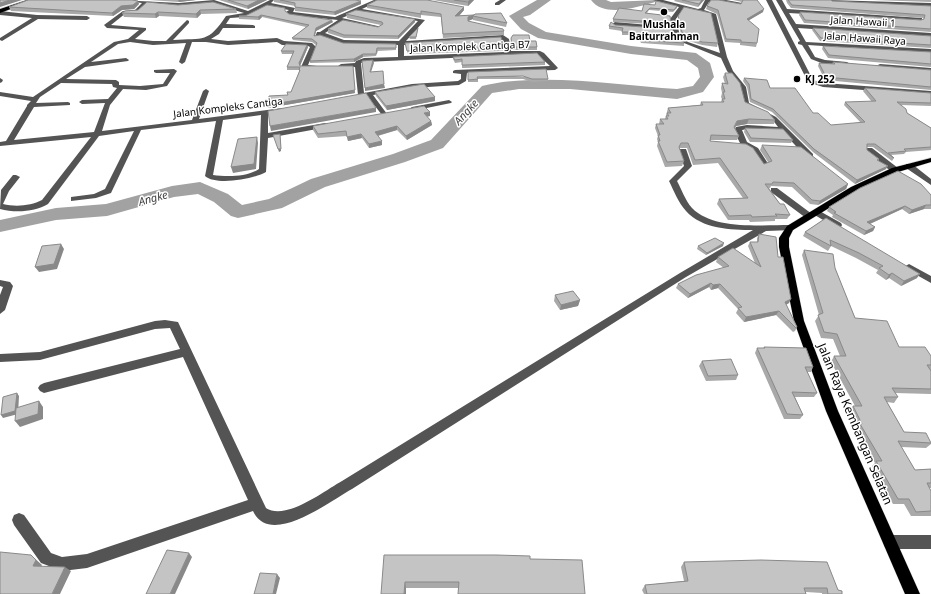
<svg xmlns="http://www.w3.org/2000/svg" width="931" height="594" viewBox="0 0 931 594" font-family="'Noto Sans',sans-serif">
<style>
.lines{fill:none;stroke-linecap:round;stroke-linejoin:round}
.river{fill:#a2a2a2;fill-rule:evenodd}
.major-casing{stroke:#dbdbdb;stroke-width:1}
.minor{fill:#545454;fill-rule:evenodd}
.major{fill:#000;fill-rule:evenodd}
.wall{fill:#a9a9a9}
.shaded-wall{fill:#898989}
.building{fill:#c4c4c4;stroke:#898989}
.poi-dot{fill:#000;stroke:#fff;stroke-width:1.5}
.labels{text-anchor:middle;stroke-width:3;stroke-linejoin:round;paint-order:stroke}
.far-street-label{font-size:10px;fill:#000;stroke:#fff}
.far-poi-label{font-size:10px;font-weight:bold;fill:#000;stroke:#fff}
.far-water-label{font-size:11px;font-style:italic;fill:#434343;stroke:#fff}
.street-label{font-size:12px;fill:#000;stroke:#fff}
</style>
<rect width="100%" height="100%" fill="#fff"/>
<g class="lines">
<path class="river" d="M 537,0 L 551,0 L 530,15 L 523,17 L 529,23 L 546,32 L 631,46 L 696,53 L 710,63 L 714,77 L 703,92 L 677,99 L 570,89 L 519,89 L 492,93 L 443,148 L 405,162 L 325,187 L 282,208 L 238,218 L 231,216 L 214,202 L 198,194 L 174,197 L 107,216 L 56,220 L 0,232 L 0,220 L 56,208 L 106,204 L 172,186 L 200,182 L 228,194 L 242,205 L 269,199 L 311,179 L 393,154 L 431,140 L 482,86 C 539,72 618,85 677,89 L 693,86 L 700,77 L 698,68 L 687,60 L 631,54 L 538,38 L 521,29 L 509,16 Z
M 591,0 L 606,0 L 611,2 L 657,0 L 655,2 C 638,7 604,18 591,0 Z"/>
<g class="major-casing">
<path id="major" d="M 27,0 L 35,0 L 0,13 L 0,9 Z
M 931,158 L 931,162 L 898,172 L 857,191 L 793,230 L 789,238 L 789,247 L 804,321 L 838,411 L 920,594 L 905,594 L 826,411 L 794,321 L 779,247 L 779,238 L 787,226 L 851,187 L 892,168 Z"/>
</g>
<path class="minor" d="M 119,0 L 179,3 L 214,0 L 248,11 L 270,0 L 274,0 L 271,3 L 295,8 L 293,12 L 335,17 L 374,0 L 381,0 L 362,9 L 425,20 L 406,41 L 503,35 L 509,39 L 511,51 L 540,51 L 544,53 L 558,68 L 555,70 L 467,73 L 466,81 L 459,85 L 412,88 L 373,95 L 387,114 L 384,116 L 382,115 L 368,97 L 355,99 L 352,97 L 358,95 L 355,67 L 341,68 L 338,66 L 341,64 L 355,63 L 356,61 L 364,58 L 398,57 L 398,45 L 343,44 L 321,36 L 315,37 L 317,32 L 320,32 L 338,20 L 290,15 L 286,12 L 289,10 L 267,6 L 245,17 L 230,18 L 226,24 L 253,25 L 255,26 L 255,28 L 223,28 L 219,34 L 211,39 L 228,41 L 277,38 L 284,41 L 312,43 L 316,47 L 308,65 L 317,66 L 317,68 L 304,69 L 301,67 L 310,47 L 308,46 L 282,45 L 277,42 L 228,45 L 206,42 L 192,42 L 185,62 L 182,64 L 179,62 L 186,43 L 153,45 L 130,42 L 118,44 L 91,62 L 126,58 L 129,60 L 128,61 L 85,67 L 66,79 L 116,80 L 119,82 L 119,85 L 140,86 L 163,84 L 170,73 L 156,73 L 154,72 L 154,70 L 174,69 L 177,71 L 167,86 L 146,90 L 123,89 L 110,105 L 102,131 L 192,120 L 203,91 L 206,89 L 209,91 L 199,119 L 282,108 L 284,109 L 284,111 L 268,114 L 268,133 L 325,123 L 328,123 L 328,127 L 268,138 L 266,172 C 254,179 216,186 205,176 L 216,121 L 141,130 L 111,193 L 96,198 L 71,201 L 71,197 L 94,194 L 105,189 L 134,131 L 99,136 L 48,204 C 35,212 15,213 0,209 L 1,190 L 13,175 L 16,175 L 20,177 L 9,191 L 3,204 C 15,207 31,206 42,200 L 91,137 L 0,146 L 0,142 L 6,141 L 27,106 L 27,105 L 31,101 L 0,96 L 0,92 L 33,97 L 114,42 L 128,39 L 139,30 L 107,28 L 104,25 L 123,11 L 135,10 L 142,3 ZM 148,4 L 179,7 L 214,4 L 244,13 L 226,16 C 208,43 204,38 173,40 L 189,23 L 189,21 L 187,20 L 166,41 L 153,41 L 135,39 L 146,30 L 146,28 L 111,25 L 126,13 L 138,12 ZM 356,12 L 418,21 L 399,41 L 344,40 L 325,33 L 343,22 L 379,29 L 382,27 L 342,18 ZM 502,39 L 505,52 L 404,56 L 404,45 ZM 537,54 L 550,66 L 455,70 L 453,71 L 453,73 L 461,74 L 461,79 L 458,81 L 412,84 L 364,93 L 361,63 L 365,62 ZM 61,83 L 112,84 L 113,87 L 117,88 L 108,99 L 82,100 L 79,102 L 82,104 L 105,103 L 94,132 L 14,140 L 34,107 L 70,105 L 70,103 L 68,102 L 36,103 L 40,97 ZM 261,115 L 259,169 C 247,177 227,177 213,175 L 223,120 Z
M 500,0 L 506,0 L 499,5 L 495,5 L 495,3 Z
M 653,0 L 663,0 L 698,9 L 701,8 L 705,0 L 726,0 L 742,3 L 740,6 L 716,1 L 709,2 L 704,10 L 716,14 L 727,57 L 733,71 L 746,87 L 749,103 L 776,117 L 813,154 L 813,158 L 807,158 L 782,131 L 747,129 L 742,130 L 747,142 L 758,148 L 769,165 L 765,167 L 762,167 L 752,152 L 741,145 L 734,131 L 736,127 L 747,125 L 778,127 L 772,119 L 744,105 L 740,87 L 727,71 L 721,58 L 679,41 L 674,37 L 673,31 L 615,26 L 612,24 L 615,22 L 672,27 L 670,19 L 679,7 ZM 683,9 L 711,15 L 720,53 L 688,42 L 680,36 L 676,19 Z
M 766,0 L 772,0 L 813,80 L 824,83 L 931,91 L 931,95 L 823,87 L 808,82 Z
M 776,0 L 782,0 L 787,9 L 922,18 L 922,20 L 920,21 L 789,13 L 796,24 L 931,33 L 931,37 L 798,28 L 806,42 L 931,49 L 931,53 L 808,45 L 815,57 L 825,60 L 847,62 L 850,64 L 847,66 L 824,64 L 811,59 L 802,45 L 798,44 L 798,42 L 800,41 Z
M 828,0 L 931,3 L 931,7 L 831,2 Z
M 0,11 L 37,15 L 87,16 L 90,18 L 87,20 L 38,19 L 2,41 L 0,40 L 0,38 L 32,18 L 0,15 Z
M 880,64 L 931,68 L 931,72 L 878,67 L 878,65 Z
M 0,78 L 3,80 L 2,82 L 0,83 Z
M 449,100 L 452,102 L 451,103 L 412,111 L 409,109 L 412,107 Z
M 866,148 L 872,148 L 898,168 L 898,172 L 892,172 L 866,152 Z
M 680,149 L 686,149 L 692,166 L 677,181 C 682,190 685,200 692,208 C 713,230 762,225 790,225 L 793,226 L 794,228 L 793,230 L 766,231 L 686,277 L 352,489 C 330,501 270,548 253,511 L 87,568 L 62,571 L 41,563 L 14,525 L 12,520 L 14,515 L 19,513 L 24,515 L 51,553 L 62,557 L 87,554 L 248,500 L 183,357 L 44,393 L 40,391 L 38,388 L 40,385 L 44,383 L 180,349 L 170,328 L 155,329 L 40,360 L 0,362 L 0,354 L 40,352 L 155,321 L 165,320 L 178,322 L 266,508 C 286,521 324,491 342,481 L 680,273 L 753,230 C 731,230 702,229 686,211 C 678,202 674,191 669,181 L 684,166 L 679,151 Z
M 906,164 L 912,164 L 931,179 L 931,185 L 906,168 Z
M 771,188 L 777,188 L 812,214 L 813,216 L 812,218 L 806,218 L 771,192 Z
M 816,209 L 841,223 L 842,225 L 841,227 L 835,227 L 813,214 L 812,212 Z
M 909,264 L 931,276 L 931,283 L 906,269 L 904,267 Z
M 0,280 L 10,282 L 13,286 L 5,310 L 0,314 L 0,295 L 3,287 L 0,286 Z
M 890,535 L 931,535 L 931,549 L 890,549 L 885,547 L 883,542 L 885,537 Z"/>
<use href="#major" class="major"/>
</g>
<path class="wall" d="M 149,0 L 196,0 L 179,2 Z
M 219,0 L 267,0 L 248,9 Z
M 274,0 L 355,0 L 361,4 L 335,15 L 295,11 L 295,6 L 274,2 Z
M 433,0 L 474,0 L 468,6 Z
M 675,0 L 704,0 L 698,7 L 674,1 Z
M 733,0 L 757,0 L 763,12 L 749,20 L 757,43 L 756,47 L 740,45 L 740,43 L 725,42 L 717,14 L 706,9 L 707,6 L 741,4 L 742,2 Z
M 786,0 L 831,0 L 832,1 L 931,6 L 931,32 L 804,23 L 799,15 L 800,12 L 921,20 L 923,19 L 924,18 L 791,8 L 787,3 Z
M 873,0 L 931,0 L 931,2 Z
M 138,1 L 139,4 L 134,9 L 122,10 L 113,16 L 11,11 L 9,7 Z
M 178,5 L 236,9 L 237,13 L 201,14 L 197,18 L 159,16 L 156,18 L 124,17 L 122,13 Z
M 367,5 L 464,10 L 459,16 L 474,15 L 507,23 L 506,27 L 473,20 L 473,19 L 468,21 L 504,31 L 504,35 L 443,38 L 441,17 L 421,15 L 421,18 L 367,8 Z
M 655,5 L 677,6 L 677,8 L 673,12 L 649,10 L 647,13 L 671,23 L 670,25 L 613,22 L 613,19 L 642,11 Z
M 285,11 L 289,14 L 333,22 L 316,31 L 315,36 L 343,43 L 396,44 L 396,50 L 378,51 L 376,56 L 363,57 L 354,62 L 310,63 L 310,61 L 316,45 L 312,42 L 293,40 L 292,38 L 306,27 L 262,17 L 259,20 L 239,19 L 239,16 Z
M 346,14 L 415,22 L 398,39 L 344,38 L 328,33 L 328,29 L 378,27 L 381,25 L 347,18 Z
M 678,16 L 718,43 L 717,47 L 702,45 L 689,41 L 681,35 L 678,19 Z
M 615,25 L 674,35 L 684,43 L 684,46 L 641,43 L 639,39 L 630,38 L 630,35 L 622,35 L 622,31 L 609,29 L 609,26 Z
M 418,28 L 416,39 L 410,39 L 409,37 Z
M 813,28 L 931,36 L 931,48 L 820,41 L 812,30 Z
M 511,38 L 530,41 L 537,47 L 537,50 L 512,50 L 511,40 Z
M 405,43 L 503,47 L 503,51 L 408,54 Z
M 307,45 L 308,47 L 300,65 L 300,66 L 355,93 L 268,108 L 288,95 L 291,92 L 299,72 L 299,70 L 287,70 L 287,67 L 293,54 L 282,54 L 281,51 Z
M 823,46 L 931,52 L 931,67 L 828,58 L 822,49 Z
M 453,57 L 545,62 L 545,65 L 465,68 L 462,68 L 462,62 L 455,63 L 453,59 Z
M 833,62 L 931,70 L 931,90 L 825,80 L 818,66 L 819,63 L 832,64 Z
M 468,72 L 548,79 L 548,81 L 532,82 L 523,79 L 478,79 L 478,82 L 468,82 Z
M 725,73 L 745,102 L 775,120 L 774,124 L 747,124 L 736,126 L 735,128 L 739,136 L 737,140 L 711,140 L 710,141 L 764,164 L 768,162 L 760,150 L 762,145 L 848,184 L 846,189 L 818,205 L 810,204 L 792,187 L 771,186 L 770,188 L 769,188 L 780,204 L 790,215 L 787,219 L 775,219 L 775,221 L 750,222 L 749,220 L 728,220 L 717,204 L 719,199 L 743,198 L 718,163 L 693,165 L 687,148 L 679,148 L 684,161 L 682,166 L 665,167 L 657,146 L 658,142 L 657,139 L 658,136 L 655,128 L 656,124 L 659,124 L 660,119 L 665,119 L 668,108 L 700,105 L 701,102 L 721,102 L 722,99 L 721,97 L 722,93 L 721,88 L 722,83 L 725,84 L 723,77 Z
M 744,78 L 770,88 L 813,113 L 831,125 L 861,123 L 844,105 L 845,102 L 872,102 L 863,91 L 865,88 L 931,93 L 931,106 L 901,105 L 907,113 L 931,128 L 931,150 L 906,152 L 904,154 L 891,155 L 894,158 L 892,161 L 873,147 L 867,147 L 867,150 L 879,159 L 879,161 L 886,169 L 855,184 L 813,152 L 772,112 L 750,102 L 747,87 L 743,81 Z
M 375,92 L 435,97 L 435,101 L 387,110 L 376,96 Z
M 430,116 L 427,117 L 431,121 L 432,125 L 407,140 L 397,130 L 378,136 L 382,145 L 369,148 L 362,138 L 348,141 L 347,136 L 318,138 L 313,130 L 313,126 Z
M 745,128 L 793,140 L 791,143 L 750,142 L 744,132 Z
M 931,195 L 931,209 L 924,209 L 909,214 L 902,209 L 870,224 L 875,227 L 873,231 L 864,235 L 832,217 L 833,215 L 827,211 L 829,207 Z
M 826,218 L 917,278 L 901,286 L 889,278 L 886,280 L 876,273 L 878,270 L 856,258 L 831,246 L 828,251 L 803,236 L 805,232 Z
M 759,234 L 778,257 L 789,303 L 786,305 L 797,327 L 795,331 L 793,332 L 776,315 L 744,322 L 736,313 L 738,309 L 718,288 L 711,290 L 709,287 L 688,298 L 676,288 L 678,284 L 724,268 L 716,262 L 718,257 L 755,263 L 748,246 L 750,242 L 757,242 L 757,238 Z
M 698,246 L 723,246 L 706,255 L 697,249 Z
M 804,250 L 835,268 L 855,318 L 899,347 L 931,356 L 931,394 L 895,393 L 898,397 L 894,403 L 887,402 L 904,432 L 931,443 L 931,444 L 926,448 L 901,447 L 915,470 L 931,469 L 931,488 L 929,488 L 931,491 L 931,516 L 911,516 L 904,504 L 893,504 L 872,466 L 875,463 L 855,429 L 857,427 L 849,411 L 853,406 L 855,406 L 831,362 L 834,356 L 840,356 L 833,339 L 821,338 L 815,321 L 819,315 L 802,255 Z
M 555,295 L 580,300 L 578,306 L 560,310 L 554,301 Z
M 764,347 L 813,367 L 811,372 L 807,372 L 817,393 L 814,397 L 795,397 L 803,415 L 800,419 L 784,419 L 755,353 L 757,348 L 763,348 Z
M 702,361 L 738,375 L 736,380 L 706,381 L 699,366 Z
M 384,555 L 530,559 L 458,588 L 406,588 Z
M 684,562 L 838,590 L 842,594 L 822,594 L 822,593 L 806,592 L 806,594 L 644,594 L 642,590 L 645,585 L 684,581 L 681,567 Z"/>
<path class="shaded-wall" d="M 10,0 L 22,0 L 0,7 L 0,3 Z
M 178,0 L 196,0 L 179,2 Z
M 259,0 L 267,0 L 248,9 L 247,6 Z
M 470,0 L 474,0 L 468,6 L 468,2 Z
M 702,0 L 704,0 L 698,7 L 699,4 Z
M 138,1 L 139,4 L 134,9 L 122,10 L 113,16 L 112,13 L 121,6 Z
M 361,1 L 361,4 L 335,15 L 334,12 Z
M 464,7 L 464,10 L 456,19 L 455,16 Z
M 764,9 L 763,12 L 746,22 L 747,19 Z
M 200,10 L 201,14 L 197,18 L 196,14 Z
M 158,12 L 159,16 L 156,18 L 155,14 Z
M 261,15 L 262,17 L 259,20 L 258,17 Z
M 474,15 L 473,16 L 473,19 L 468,21 L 468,25 L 468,17 Z
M 415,19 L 415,22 L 398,39 L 398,36 Z
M 332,20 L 333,22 L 316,31 L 314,38 L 314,36 L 316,28 Z
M 307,45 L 308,47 L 300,66 L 299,63 Z
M 363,54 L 363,57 L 354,62 L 354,59 Z
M 373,60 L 374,63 L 370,75 L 370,72 Z
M 353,66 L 355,93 L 268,108 L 268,105 Z
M 384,84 L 385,88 L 365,91 L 365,88 Z
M 435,97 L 435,101 L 387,110 L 386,106 Z
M 376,108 L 376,112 L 271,131 L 270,126 Z
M 430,112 L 430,116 L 424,117 L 424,113 Z
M 749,119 L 747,124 L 736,126 L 733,132 L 737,121 Z
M 431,121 L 432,125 L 407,140 L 406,136 Z
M 397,126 L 397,130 L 376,136 L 375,132 Z
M 280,134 L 281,151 L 279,152 L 278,149 Z
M 361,134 L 362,138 L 348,141 L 347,137 Z
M 257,137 L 258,143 L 256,169 L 233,173 L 231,167 Z
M 382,141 L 382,145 L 369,148 L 369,144 Z
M 888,166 L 886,169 L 855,184 L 857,180 Z
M 848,184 L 846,189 L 818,205 L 820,201 Z
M 926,205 L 924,209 L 909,214 L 912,210 Z
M 905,206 L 902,209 L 865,226 L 867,222 Z
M 875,227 L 873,231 L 864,235 L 866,231 Z
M 724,243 L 723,246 L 706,255 L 707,253 Z
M 61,244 L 64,249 L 57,269 L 39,272 L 35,267 Z
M 892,273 L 889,278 L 886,280 L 889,275 Z
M 920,274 L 917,278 L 901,286 L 904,281 Z
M 711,283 L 709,287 L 688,298 L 690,294 Z
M 720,284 L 718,288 L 711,290 L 713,285 Z
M 791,299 L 789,303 L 783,306 L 785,302 Z
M 580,300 L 578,306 L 560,310 L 561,305 Z
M 779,311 L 776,315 L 744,322 L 746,317 Z
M 17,393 L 19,396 L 18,414 L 3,418 L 1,415 Z
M 39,401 L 43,407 L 43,419 L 20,427 L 15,421 Z
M 189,553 L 192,557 L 175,594 L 170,594 Z
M 31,555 L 42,565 L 39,571 L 33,566 Z
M 65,567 L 71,571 L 60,594 L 52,594 Z
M 277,574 L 280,578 L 276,594 L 273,594 Z
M 405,582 L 406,588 L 406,594 L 404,594 Z"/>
<path class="building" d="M 0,0 L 10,0 L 0,3 Z
M 28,0 L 132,0 L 138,1 L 133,5 L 121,6 L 112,13 L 9,7 Z
M 228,0 L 259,0 L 247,6 Z
M 280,0 L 355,0 L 361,1 L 334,12 L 295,7 L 295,3 Z
M 377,0 L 427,0 L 464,7 L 455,16 L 474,15 L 468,17 L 468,21 L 503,29 L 504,31 L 443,34 L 441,14 L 421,11 L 421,14 L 367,5 Z
M 454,0 L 470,0 L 468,2 Z
M 682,0 L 702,0 L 699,4 Z
M 711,0 L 719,0 L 741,4 L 743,0 L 757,0 L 764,9 L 747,19 L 759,29 L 757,43 L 741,42 L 741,40 L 726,39 L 718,10 L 707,6 Z
M 788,0 L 831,0 L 832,1 L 931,6 L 931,29 L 805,20 L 800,12 L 921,20 L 924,19 L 925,15 L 792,5 Z
M 656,1 L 677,6 L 674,10 L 650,8 L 645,13 L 670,16 L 671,23 L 613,19 L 619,8 L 642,11 L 644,4 L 655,5 Z
M 147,2 L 178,5 L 213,2 L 236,9 L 200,10 L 196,14 L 158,12 L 155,14 L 122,13 L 125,11 L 138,10 Z
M 267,5 L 285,8 L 285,11 L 289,14 L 332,20 L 316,28 L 314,36 L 320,35 L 343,43 L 396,44 L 396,48 L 377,48 L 376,54 L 363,54 L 354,59 L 310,61 L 317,43 L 312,39 L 292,38 L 309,25 L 261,15 L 258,17 L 239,16 L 245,16 Z
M 684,7 L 711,13 L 718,43 L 702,42 L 690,37 L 682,32 L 678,16 Z
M 356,10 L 415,19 L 398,36 L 344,35 L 328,29 L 343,20 L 378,27 L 383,24 L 382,22 L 346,14 Z
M 501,13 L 507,23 L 473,16 L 475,14 Z
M 611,22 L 615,25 L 672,29 L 674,35 L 684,43 L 641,40 L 640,36 L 630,35 L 631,32 L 622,32 L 623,28 L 609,26 Z
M 418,28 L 416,37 L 409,37 Z
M 813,28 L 931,36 L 931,45 L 821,38 Z
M 513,35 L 529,35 L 530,41 L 536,41 L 537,47 L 512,47 L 511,38 Z
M 501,37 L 503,47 L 407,51 L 405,43 Z
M 286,44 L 307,45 L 299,63 L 300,66 L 353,66 L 355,90 L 268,105 L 269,96 L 288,95 L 287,92 L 291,92 L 300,70 L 299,70 L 300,67 L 287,67 L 294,51 L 281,51 Z
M 823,46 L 931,52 L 931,64 L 829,55 Z
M 537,53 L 545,62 L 465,65 L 462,65 L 462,59 L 455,60 L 453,57 Z
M 373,60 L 370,72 L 383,71 L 384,84 L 365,88 L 362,61 Z
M 833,62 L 931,70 L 931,87 L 826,77 L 819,63 L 835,64 Z
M 546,69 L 548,79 L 532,79 L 523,76 L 477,77 L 478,79 L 468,80 L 468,72 Z
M 725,73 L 732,73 L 740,83 L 745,102 L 768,112 L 775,120 L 749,119 L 737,121 L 734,127 L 739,136 L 711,135 L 710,141 L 746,144 L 753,148 L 764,164 L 772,161 L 762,145 L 801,147 L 848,184 L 820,201 L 812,200 L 794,183 L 773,182 L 772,184 L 765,184 L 780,204 L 784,204 L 790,215 L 775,214 L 777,216 L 752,217 L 751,215 L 729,216 L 719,199 L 748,198 L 720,158 L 695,160 L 688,143 L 681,143 L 679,147 L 684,161 L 667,162 L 658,141 L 660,141 L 658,135 L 660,135 L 656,124 L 664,124 L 660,119 L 668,119 L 666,116 L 669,116 L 667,113 L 671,113 L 668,108 L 703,105 L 701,102 L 724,102 L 722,99 L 725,99 L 723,92 L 725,92 L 722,83 L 728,84 Z
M 744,78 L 767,80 L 770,88 L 795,88 L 813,113 L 818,113 L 831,125 L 865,122 L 845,102 L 876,101 L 865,88 L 931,93 L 931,103 L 897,102 L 906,109 L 907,113 L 931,128 L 931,147 L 904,149 L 906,151 L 888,153 L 894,158 L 875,144 L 867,144 L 867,150 L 879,159 L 877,160 L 888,166 L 857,180 L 814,149 L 773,109 L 751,99 L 749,84 Z
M 424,84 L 435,97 L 386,106 L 375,92 Z
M 366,93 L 376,108 L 270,126 L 268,111 Z
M 424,106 L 430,112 L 424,113 L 431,121 L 406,136 L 397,126 L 375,132 L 382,141 L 369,144 L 361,134 L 347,137 L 346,131 L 318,134 L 313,126 Z
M 745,128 L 783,129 L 793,140 L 751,138 Z
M 280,134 L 281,149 L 278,149 L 273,135 Z
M 257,137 L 254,164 L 231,167 L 238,139 Z
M 898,171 L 921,184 L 931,195 L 931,205 L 926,205 L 912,210 L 905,206 L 867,222 L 875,227 L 866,231 L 834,213 L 836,212 L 829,207 L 860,188 Z
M 826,218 L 920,274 L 904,281 L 892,273 L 889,275 L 879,268 L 883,266 L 859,253 L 830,240 L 831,246 L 805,232 Z
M 759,234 L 776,237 L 778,257 L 783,257 L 791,299 L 785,302 L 797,327 L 796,328 L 779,311 L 746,317 L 738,308 L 742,307 L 720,284 L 713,285 L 711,283 L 690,294 L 678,284 L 696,275 L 729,266 L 718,257 L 733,248 L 761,267 L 750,242 L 758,242 Z
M 715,238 L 724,243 L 707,253 L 698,246 Z
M 61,244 L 54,264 L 35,267 L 42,246 Z
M 804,250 L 833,254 L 835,268 L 855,318 L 887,321 L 899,347 L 925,347 L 931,356 L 931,365 L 927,365 L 931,371 L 931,389 L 892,388 L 898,397 L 884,397 L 904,432 L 926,433 L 931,443 L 898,441 L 915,470 L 931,469 L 931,483 L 927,483 L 931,491 L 931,511 L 916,512 L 909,499 L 898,499 L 876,461 L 882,461 L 860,424 L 862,424 L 853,406 L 862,406 L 834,356 L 846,356 L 837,334 L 824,332 L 818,315 L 823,313 Z
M 573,291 L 580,300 L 561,305 L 555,295 Z
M 764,347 L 806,348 L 813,367 L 805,367 L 817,393 L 792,392 L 803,415 L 787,414 L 757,348 L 765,348 Z
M 731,359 L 738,375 L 708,376 L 702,361 Z
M 17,393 L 15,411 L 1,415 L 3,397 Z
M 39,401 L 38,414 L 15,421 L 16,408 Z
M 167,550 L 189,553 L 170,594 L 146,594 Z
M 0,552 L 31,555 L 36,560 L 33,566 L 65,567 L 52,594 L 0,594 Z
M 384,555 L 496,555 L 530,556 L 530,559 L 582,560 L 585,594 L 458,594 L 459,582 L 405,582 L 404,594 L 381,594 Z
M 761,560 L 827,562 L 838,590 L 842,591 L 842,594 L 828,594 L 827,588 L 804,588 L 806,594 L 647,594 L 645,585 L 688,581 L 684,562 Z
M 260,573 L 277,574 L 273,594 L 254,594 Z"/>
<g class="poi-dot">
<circle cx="664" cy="12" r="4"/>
<circle cx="797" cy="79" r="4"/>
</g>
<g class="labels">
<g class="far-street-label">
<text transform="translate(863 21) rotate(3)" y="4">Jalan Hawaii 1</text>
<text transform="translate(865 38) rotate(4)" y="4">Jalan Hawaii Raya</text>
<text transform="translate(470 46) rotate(-2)" y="4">Jalan Komplek Cantiga B7</text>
<text transform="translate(228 107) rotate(-7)" y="4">Jalan Kompleks Cantiga</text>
</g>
<g class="far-poi-label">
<text x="664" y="28">Mushala<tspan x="664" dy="12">Baiturrahman</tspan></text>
<text x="805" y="83" text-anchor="start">KJ 252</text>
</g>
<g class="far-water-label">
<text transform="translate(466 112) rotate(-48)" y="4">Angke</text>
<text transform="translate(153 198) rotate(-15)" y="4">Angke</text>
</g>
<g class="street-label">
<text transform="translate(855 424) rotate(67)" y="4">Jalan Raya Kembangan Selatan</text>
</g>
</g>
</svg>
